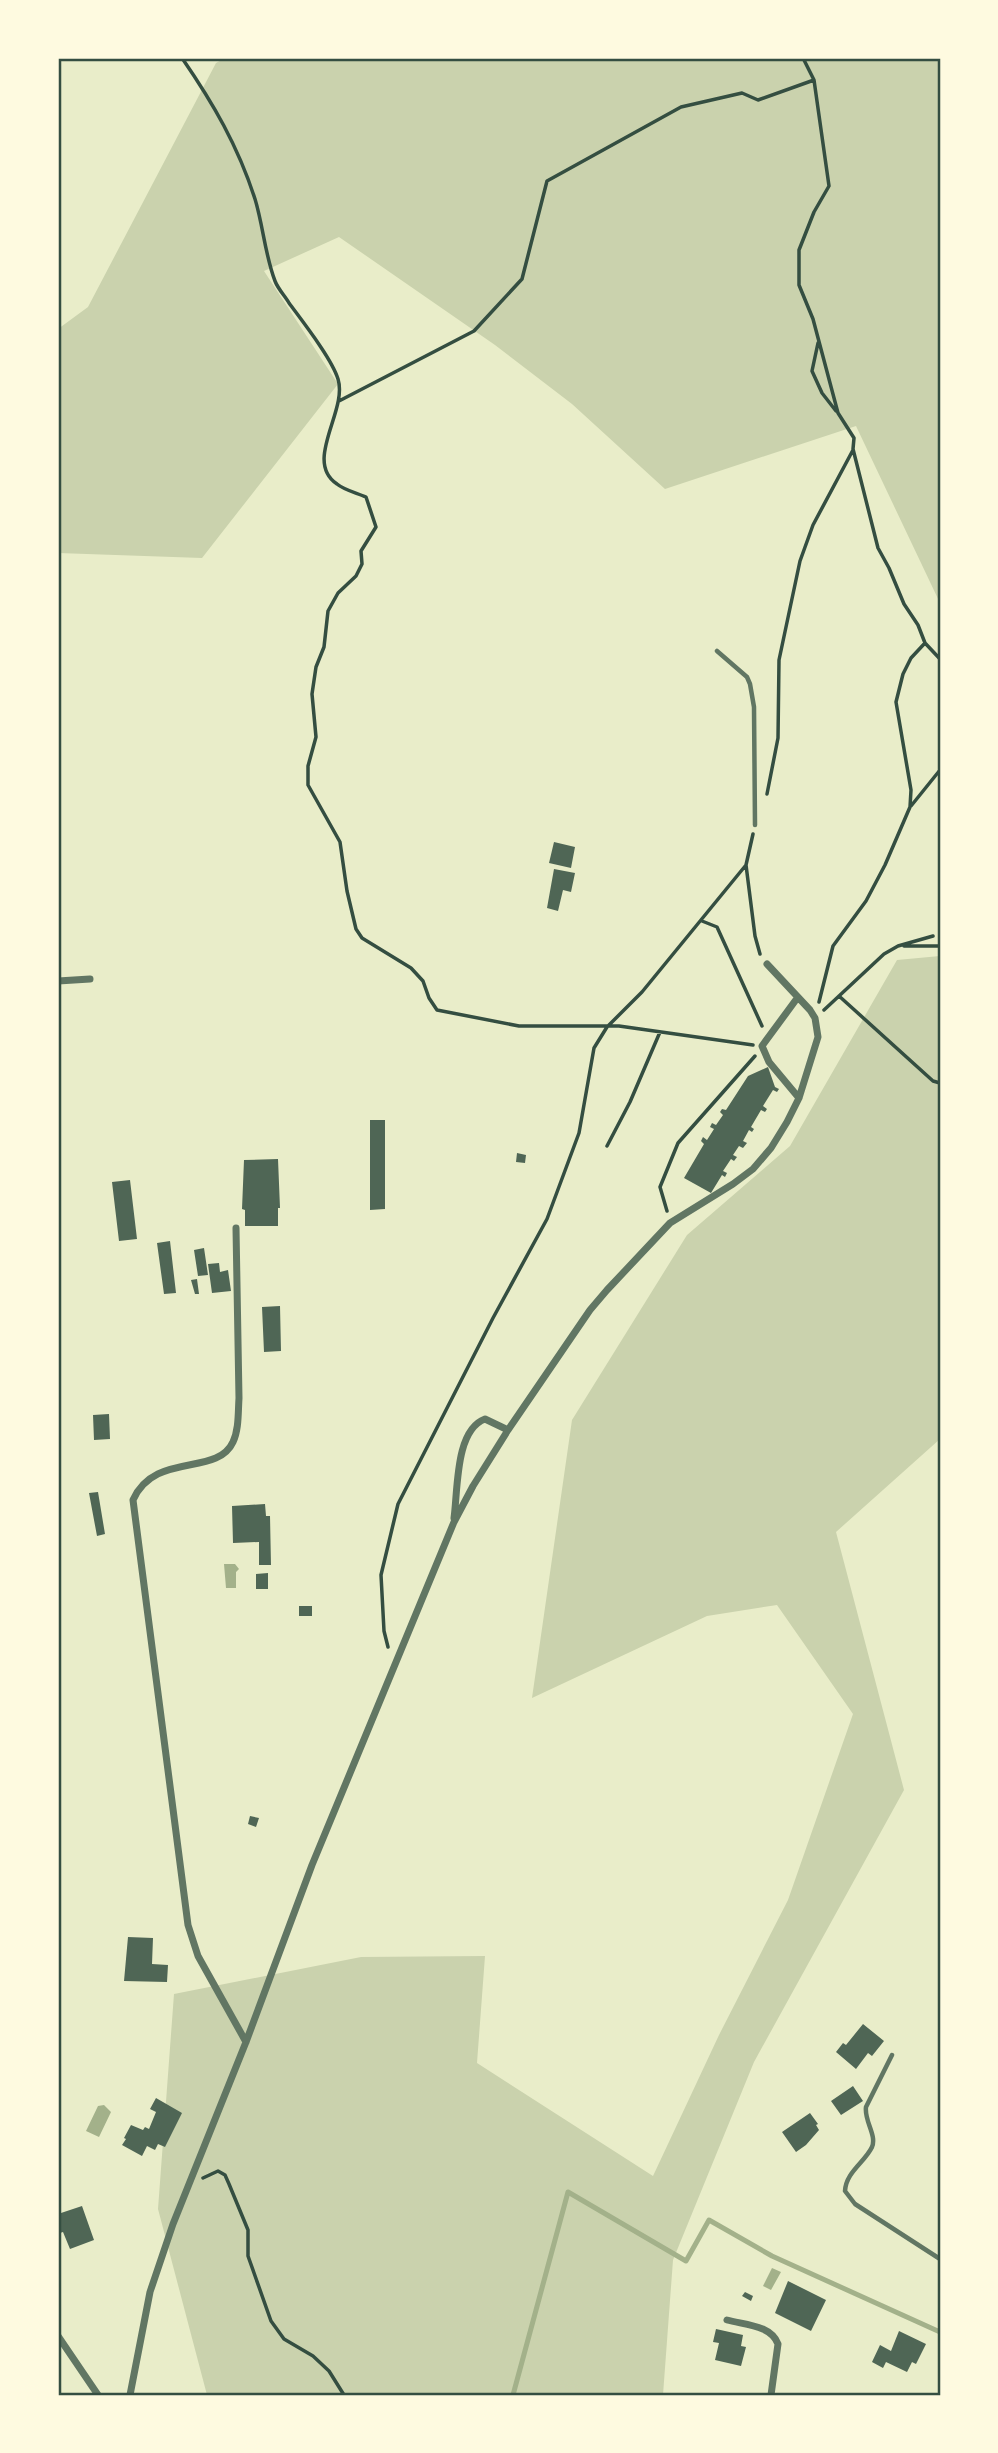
<svg xmlns="http://www.w3.org/2000/svg" width="998" height="2453" viewBox="0 0 998 2453" font-family="'Work Sans',sans-serif">
<style>
.green{fill:#cad2ad}
.water{fill:#a3b18a}
.lines{fill:none;stroke-linecap:round;stroke-linejoin:round}
.stream{stroke:#a3b18a;stroke-width:5}
.building{fill:#4f6655}
.path{stroke:#344e41;stroke-width:3.5}
.service{stroke:#617663;stroke-width:4.5}
.minor{stroke:#617663;stroke-width:7}
.neatline{fill:none;stroke:#344e41;stroke-width:2.5}
</style>
<rect width="100%" height="100%" fill="#e9edc9"/>
<path class="green" d="M 225,58 L 940,58 L 940,603 L 856,426 L 665,489 L 572,404 L 495,345 L 339,237 L 264,271 L 338,384 L 202,558 L 58,553 L 58,329 L 88,307 L 216,63 Z
M 940,956 L 940,1439 L 836,1532 L 904,1790 L 754,2062 L 673,2260 L 663,2395 L 207,2395 L 158,2209 L 174,1994 L 361,1957 L 485,1956 L 477,2063 L 653,2176 L 719,2035 L 788,1900 L 853,1714 L 777,1605 L 707,1616 L 532,1698 L 572,1420 L 687,1235 L 790,1146 L 897,960 Z"/>
<path class="water" d="M 224,1564 L 235,1564 L 239,1569 L 236,1572 L 236,1588 L 226,1588 Z
M 104,2105 L 111,2112 L 99,2137 L 86,2131 L 98,2106 Z
M 772,2268 L 781,2272 L 771,2290 L 763,2286 Z"/>
<g class="lines">
<path class="stream" d="M 513,2395 L 568,2192 L 686,2261 L 709,2220 L 772,2256 L 940,2332"/>
</g>
<path class="building" d="M 554,842 L 575,847 L 571,868 L 549,863 Z
M 554,869 L 575,873 L 571,892 L 563,890 L 558,911 L 547,908 Z
M 768,1067 L 775,1087 L 779,1089 L 777,1092 L 773,1090 L 763,1106 L 767,1109 L 765,1112 L 761,1110 L 751,1127 L 754,1129 L 752,1132 L 749,1130 L 743,1141 L 747,1143 L 743,1148 L 739,1146 L 733,1155 L 737,1157 L 734,1161 L 731,1159 L 723,1171 L 727,1173 L 725,1177 L 722,1175 L 711,1193 L 684,1178 L 704,1144 L 701,1141 L 703,1137 L 707,1140 L 714,1129 L 710,1127 L 712,1123 L 716,1125 L 723,1115 L 720,1112 L 722,1109 L 726,1110 L 748,1076 Z
M 370,1120 L 385,1120 L 385,1209 L 370,1210 Z
M 517,1153 L 526,1155 L 525,1163 L 516,1162 Z
M 278,1159 L 280,1208 L 278,1208 L 278,1226 L 245,1226 L 245,1210 L 242,1209 L 244,1160 Z
M 130,1180 L 137,1239 L 119,1241 L 112,1182 Z
M 170,1241 L 176,1293 L 164,1294 L 157,1243 Z
M 204,1248 L 208,1275 L 198,1276 L 194,1250 Z
M 219,1263 L 220,1272 L 228,1270 L 231,1291 L 212,1293 L 208,1264 Z
M 197,1279 L 199,1294 L 195,1294 L 191,1280 Z
M 280,1306 L 281,1351 L 264,1352 L 262,1307 Z
M 109,1414 L 110,1439 L 94,1440 L 93,1415 Z
M 98,1492 L 105,1534 L 97,1536 L 89,1493 Z
M 265,1504 L 266,1516 L 270,1516 L 271,1565 L 259,1565 L 259,1542 L 233,1543 L 232,1506 Z
M 268,1573 L 268,1589 L 256,1589 L 256,1574 Z
M 299,1606 L 312,1606 L 312,1616 L 299,1616 Z
M 250,1816 L 259,1818 L 256,1827 L 248,1824 Z
M 128,1937 L 153,1938 L 152,1964 L 168,1965 L 167,1982 L 124,1981 Z
M 863,2024 L 884,2041 L 872,2056 L 868,2053 L 856,2069 L 836,2052 L 843,2043 L 846,2045 Z
M 853,2086 L 863,2101 L 841,2115 L 831,2101 Z
M 156,2098 L 182,2113 L 165,2147 L 158,2144 L 155,2150 L 147,2146 L 142,2156 L 122,2145 L 126,2139 L 124,2138 L 131,2125 L 143,2130 L 145,2127 L 149,2129 L 156,2112 L 150,2109 Z
M 810,2113 L 818,2124 L 816,2125 L 819,2130 L 806,2145 L 796,2152 L 782,2132 Z
M 82,2206 L 94,2240 L 70,2249 L 63,2232 L 60,2233 L 58,2228 L 58,2214 Z
M 788,2281 L 826,2300 L 811,2331 L 775,2313 Z
M 745,2292 L 753,2296 L 751,2301 L 742,2296 Z
M 716,2329 L 743,2335 L 741,2346 L 746,2347 L 741,2366 L 715,2360 L 719,2343 L 713,2342 Z
M 899,2331 L 926,2344 L 916,2364 L 912,2362 L 907,2372 L 886,2362 L 883,2368 L 872,2362 L 880,2345 L 891,2351 Z"/>
<g class="lines">
<path class="path" d="M 182,58 C 213,103 238,146 255,199 C 263,225 265,255 275,281 C 278,289 285,296 289,303 C 303,322 332,359 338,379 C 348,411 303,461 337,484 C 344,490 357,493 366,497 L 376,527 L 361,551 L 362,564 L 356,576 L 338,593 L 328,611 L 324,647 L 316,667 L 312,694 L 316,737 L 308,766 L 308,785 L 340,842 L 347,891 L 356,929 L 362,938 L 411,968 L 423,981 L 429,998 L 437,1010 L 519,1026 L 619,1026 L 753,1045
M 803,58 L 814,80 L 829,186 L 814,212 L 799,250 L 799,285 L 813,319 L 838,413 L 854,438 L 853,449 L 878,548 L 889,568 L 904,604 L 918,625 L 925,643 L 911,658 L 903,674 L 896,702 L 911,790 L 910,807 L 885,865 L 866,901 L 833,946 L 819,1002
M 818,343 L 812,371 L 822,393 L 836,411
M 339,401 L 474,331 L 522,279 L 547,181 L 681,107 L 742,93 L 758,100 L 814,80
M 925,643 L 940,659
M 767,794 L 778,738 L 779,660 L 800,561 L 813,525 L 853,450
M 911,806 L 940,770
M 753,834 L 746,865 L 755,936 L 760,954
M 702,921 L 717,927 L 762,1026
M 904,946 L 940,946
M 839,996 L 933,1081 L 940,1083
M 824,1010 L 884,954 L 898,946 L 933,936
M 607,1146 L 630,1102 L 660,1032
M 667,1211 L 660,1187 L 678,1143 L 755,1056
M 388,1647 L 384,1631 L 381,1575 L 398,1504 L 493,1318 L 547,1219 L 579,1133 L 594,1048 L 607,1027 L 642,992 L 746,865
M 203,2178 L 218,2171 L 225,2175 L 229,2184 L 248,2230 L 248,2256 L 271,2321 L 284,2339 L 313,2356 L 329,2371 L 344,2395"/>
<path class="service" d="M 717,651 L 747,677 L 750,684 L 754,707 L 755,825
M 892,2055 L 866,2107 C 864,2121 877,2135 872,2147 C 865,2162 846,2172 845,2191 L 855,2204 L 940,2259"/>
<path class="minor" d="M 58,981 L 90,979
M 798,997 L 762,1046 L 769,1062 L 799,1098
M 236,1228 L 239,1398 C 238,1413 239,1429 233,1442 C 217,1477 155,1451 133,1500 L 188,1925 L 198,1956 L 246,2042
M 454,1518 C 458,1490 455,1430 485,1419 L 508,1430
M 727,2320 C 745,2325 771,2325 778,2344 L 771,2395
M 58,2336 L 98,2395
M 130,2395 L 150,2292 L 173,2224 L 246,2042 L 312,1865 L 454,1522 L 473,1486 L 508,1430 L 590,1310 L 607,1290 L 670,1223 L 733,1184 L 753,1169 L 771,1148 L 787,1122 L 799,1098 L 818,1037 L 815,1018 L 810,1010 L 767,964"/>
</g>
<rect width="998" height="2453" fill="none" stroke="#fefae0" stroke-width="119"/>
<rect x="60" y="60" width="879" height="2334" class="neatline"/>
</svg>
